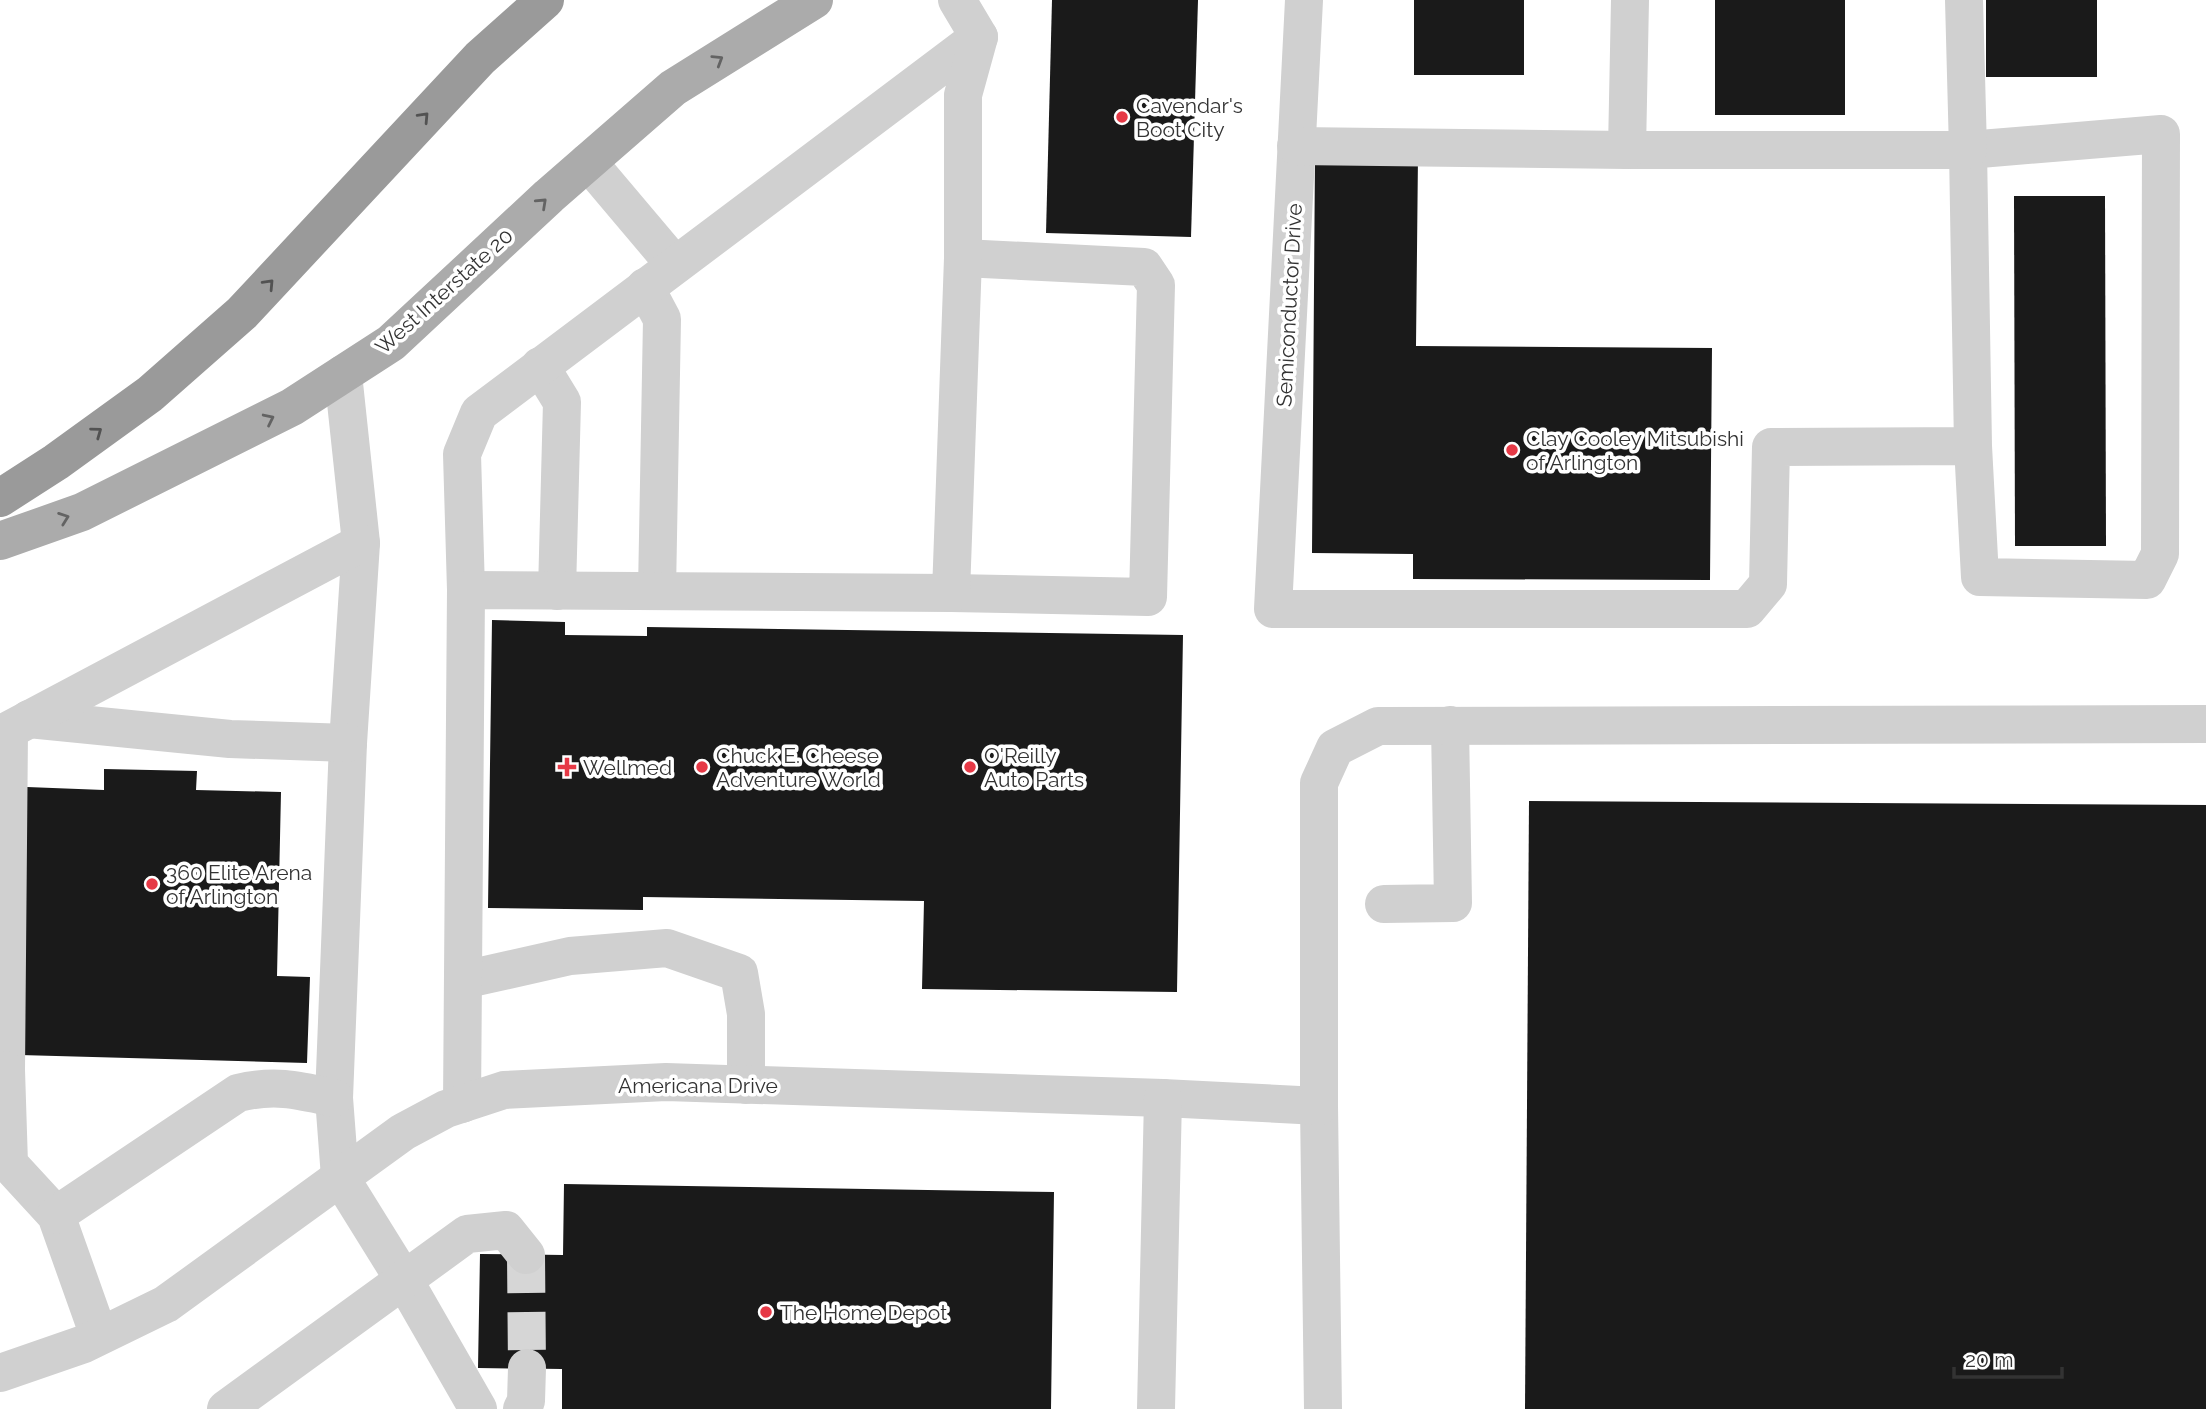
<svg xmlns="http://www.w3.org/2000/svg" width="2206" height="1409" viewBox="0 0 2206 1409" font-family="Raleway,sans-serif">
	<rect width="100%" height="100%" fill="#fff"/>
	<g fill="#1a1a1a">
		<polygon points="1052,0 1198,0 1191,237 1046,233"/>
		<rect x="1414" y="0" width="110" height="75"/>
		<rect x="1715" y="0" width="130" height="115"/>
		<rect x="1986" y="0" width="111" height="77"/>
		<polygon points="1315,154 1418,155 1416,346 1712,348 1710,580 1413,579 1413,554 1312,553"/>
		<polygon points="2014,196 2105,196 2106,546 2015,546"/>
		<polygon points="492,620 565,622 565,635 647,636 647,627 1183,635 1177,992 922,989 924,901 643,897 643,910 488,908"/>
		<polygon points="104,769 197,771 196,790 281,792 277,976 310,977 307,1063 20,1055 27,787 104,790"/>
		<polygon points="1529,801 2206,805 2206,1409 1525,1409"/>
		<polygon points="564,1184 1054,1192 1051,1409 562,1409 562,1369 478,1368 480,1254 563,1255"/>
	</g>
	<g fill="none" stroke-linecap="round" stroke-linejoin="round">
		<polyline stroke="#d6d6d6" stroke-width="38" stroke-dasharray="38 19" stroke-linecap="butt" points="526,1255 527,1368"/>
		<g stroke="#d0d0d0" stroke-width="38">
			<polyline points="1304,0 1273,609 1747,609 1768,584 1771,447 1973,446 1980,577 2147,580 2160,554 2161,134 1968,150 1973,446"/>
			<polyline points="1296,146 1627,150 1968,150 1964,0"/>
			<polyline points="1627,150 1630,0"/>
			<polyline points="588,162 675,265"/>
			<polyline points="645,287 662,319 657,591"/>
			<polyline points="540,366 562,402 557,591"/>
			<polyline points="343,374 361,543 348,743 334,1098 340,1177 404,1280 478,1409"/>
			<polyline points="466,590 462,454 479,413 979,37"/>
			<polyline points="951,593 1148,597 1156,285 1144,267 963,258"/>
			<polyline points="29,719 230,739 348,743"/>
			<polyline points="1384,904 1453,903 1450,725"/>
			<polyline points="463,980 570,956 667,948 739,973 746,1014 746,1085"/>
			<polyline points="0,1070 6,1070 9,730 361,543"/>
			<polyline points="6,1070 9,1164 56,1215 99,1336"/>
			<polyline points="462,1104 466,590 951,593 963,258 963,95 979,37 957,0"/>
			<polyline points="1319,1106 1323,1409"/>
			<path d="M56 1215 238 1093C275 1084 298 1090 334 1098"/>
			<polyline points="0,1373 84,1344 166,1304 403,1132 446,1109 504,1090 666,1082 1163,1098 1319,1106 1319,783 1335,748 1378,726 2206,724"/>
			<polyline points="226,1409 467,1234 506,1230 526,1255"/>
			<polyline points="522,1409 526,1401 527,1368"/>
			<polyline points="1156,1409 1163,1098"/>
		</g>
		<polyline stroke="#ababab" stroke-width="38" points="0,541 82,512 292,407 391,343 549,196 673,88 814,0"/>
		<polyline stroke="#9a9a9a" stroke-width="38" points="0,498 56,462 150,394 242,313 480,58 545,0"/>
	</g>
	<defs><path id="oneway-chevron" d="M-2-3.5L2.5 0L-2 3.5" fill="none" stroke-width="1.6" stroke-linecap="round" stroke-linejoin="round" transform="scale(1.75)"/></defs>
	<g stroke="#636363">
		<use href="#oneway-chevron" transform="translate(718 60) rotate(-32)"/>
		<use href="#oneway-chevron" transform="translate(542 203) rotate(-43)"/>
		<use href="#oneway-chevron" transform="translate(269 419) rotate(-26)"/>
		<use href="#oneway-chevron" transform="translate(64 518) rotate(-20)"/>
	</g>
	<g stroke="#525252">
		<use href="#oneway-chevron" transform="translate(424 117) rotate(-47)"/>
		<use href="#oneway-chevron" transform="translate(269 284) rotate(-47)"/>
		<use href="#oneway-chevron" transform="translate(97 432) rotate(-36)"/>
	</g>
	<g fill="#e63946" stroke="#fff" stroke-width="2.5">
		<circle cx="1122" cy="117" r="7"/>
		<circle cx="1512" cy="450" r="7"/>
		<path d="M563.5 756.5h7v7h7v7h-7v7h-7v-7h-7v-7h7z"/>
		<circle cx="702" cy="767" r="7"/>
		<circle cx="970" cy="767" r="7"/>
		<circle cx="152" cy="884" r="7"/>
		<circle cx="766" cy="1312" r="7"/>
	</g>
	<g text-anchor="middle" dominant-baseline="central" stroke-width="7" stroke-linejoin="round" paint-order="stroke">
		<g font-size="21" fill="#333" stroke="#fff" text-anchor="start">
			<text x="1136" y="105">Cavendar's<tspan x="1136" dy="24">Boot City</tspan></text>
			<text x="1526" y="438">Clay Cooley Mitsubishi<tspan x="1526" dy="24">of Arlington</tspan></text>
			<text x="716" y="755">Chuck E. Cheese<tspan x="716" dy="24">Adventure World</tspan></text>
			<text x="984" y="755">O'Reilly<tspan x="984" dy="24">Auto Parts</tspan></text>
			<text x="583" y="767">Wellmed</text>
			<text x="166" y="872">360 Elite Arena<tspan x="166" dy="24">of Arlington</tspan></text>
			<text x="780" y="1312">The Home Depot</text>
		</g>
		<g font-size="21" fill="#333" stroke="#fff">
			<text transform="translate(444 291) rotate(-42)">West Interstate 20</text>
			<text transform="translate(1289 305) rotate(-87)">Semiconductor Drive</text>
			<text x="698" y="1085">Americana Drive</text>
		</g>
	</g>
	<path d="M1954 1367v10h108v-10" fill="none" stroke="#333333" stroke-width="3.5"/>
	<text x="1965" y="1367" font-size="21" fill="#333333" stroke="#ffffff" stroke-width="5" paint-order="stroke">20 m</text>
</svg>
